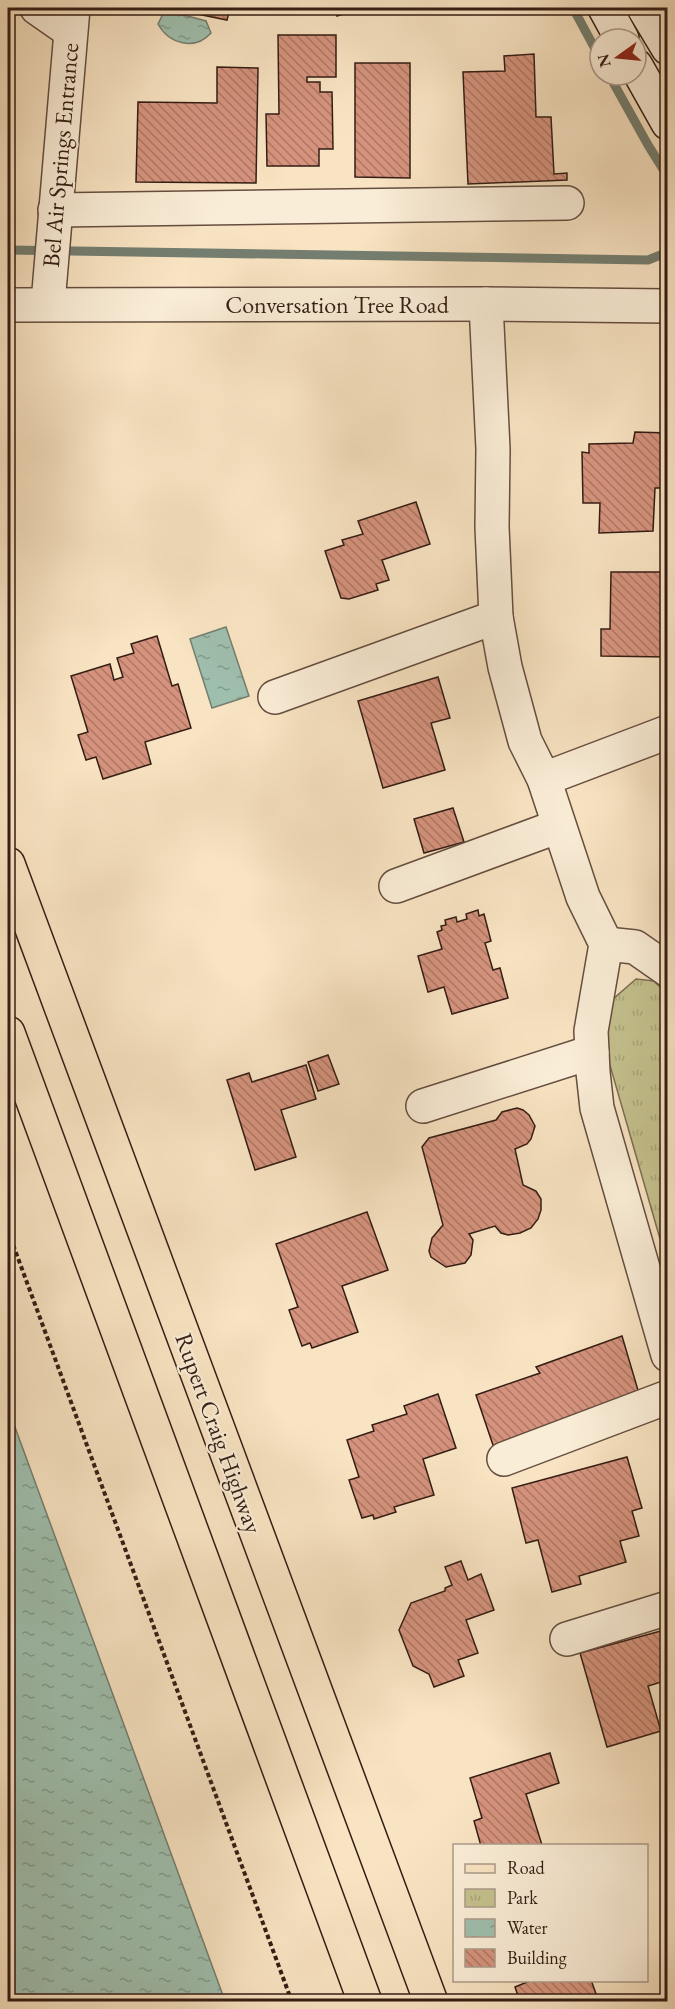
<svg xmlns="http://www.w3.org/2000/svg" width="675" height="2009" viewBox="0 0 675 2009" font-family="'EB Garamond',serif">
	<defs>
		<pattern id="park-tufts" width="24" height="20" patternUnits="userSpaceOnUse" patternTransform="scale(1.5)"><rect width="24" height="20" fill="#c4c18e"/><path d="M3 7l-1-3M5 7V3M7 7l1-3M15 17l-1-3M17 17v-4M19 17l1-3" fill="none" stroke="#a9a57a"/></pattern>
		<pattern id="water-ripples" width="26" height="14" patternUnits="userSpaceOnUse" patternTransform="scale(1.5)"><rect width="26" height="14" fill="#9fbfae"/><path d="M2 4q2-2 4 0t4 0M15 11q2-2 4 0t4 0" fill="none" stroke="#829b8c"/></pattern>
		<pattern id="building-back-hatch" width="6" height="6" patternUnits="userSpaceOnUse" patternTransform="scale(1.5)"><rect width="6" height="6" fill="#d5937d"/><path d="M-1 5l2 2M0 0l6 6M5-1l2 2" fill="none" stroke="#ae7765"/></pattern>
	</defs>
	<rect width="100%" height="100%" fill="#f8e3c2"/>
	<filter id="stains"><feTurbulence type="fractalNoise" baseFrequency=".00333" numOctaves="4"/><feColorMatrix values="0 0 0 0 .2 0 0 0 0 .09 0 0 0 0 .02 0 0 0 .5 -.17"/></filter>
	<radialGradient id="worn" r=".72"><stop offset=".6" stop-color="#630" stop-opacity="0"/><stop offset="1" stop-color="#630" stop-opacity=".3"/></radialGradient>
	<polygon fill="url(#park-tufts)" stroke="#7c6f51" stroke-width="1.5" points="636,979 654,981 667,994 667,1263 605,1048 612,1000"/>
	<g fill="url(#water-ripples)" stroke="#747e70" stroke-width="1.5">
		<path d="M165 10 206 21 211 33C195 51 169 44 158 24Z"/>
		<polygon points="226,627 249,696 212,708 190,639"/>
		<polygon points="8,1408 225,2001 8,2001"/>
	</g>
	<g fill="none" stroke-linecap="round" stroke-linejoin="round">
		<g stroke="#747e70" stroke-width="9">
			<polyline points="573,8 600,58"/>
			<polyline points="609,75 648,145 668,177"/>
			<polyline points="8,250 648,260 668,252"/>
		</g>
	</g>
	<g fill="url(#building-back-hatch)" stroke="#341d14" stroke-width="1.5">
		<polygon points="168,8 230,8 227,20"/>
		<polygon points="334,8 362,8 337,16"/>
		<polygon points="278,35 336,35 336,77 307,77 307,82 320,82 320,92 332,92 333,149 319,149 319,166 267,166 266,114 279,114"/>
		<polygon points="534,54 536,117 551,117 554,174 567,173 567,180 468,184 463,72 505,71 504,56"/>
		<polygon points="355,63 410,63 410,178 355,177"/>
		<polygon points="217,67 258,68 256,183 136,182 138,102 217,103"/>
		<polygon points="635,432 668,433 668,488 655,488 653,531 599,533 600,503 583,503 582,452 589,453 589,444 633,443"/>
		<polygon points="416,502 430,544 382,560 389,580 376,584 378,590 349,599 341,598 325,551 344,545 342,540 363,534 358,521"/>
		<polygon points="611,572 664,572 664,597 668,597 668,657 601,656 601,629 610,629"/>
		<polygon points="157,636 172,686 178,684 191,728 145,742 151,764 103,779 96,757 86,760 78,735 88,732 71,676 110,664 114,680 123,677 117,658 134,653 131,644"/>
		<polygon points="438,677 450,718 431,723 445,770 383,788 358,701"/>
		<polygon points="453,808 464,842 424,853 414,819"/>
		<polygon points="663,827 668,827 668,876 662,876"/>
		<polygon points="478,910 479,916 484,914 491,941 485,943 493,970 500,968 508,998 452,1014 444,987 428,992 418,956 442,949 437,932 442,930 441,926 446,925 445,920 456,917 457,922 467,919 466,914"/>
		<polygon points="328,1055 339,1084 318,1091 308,1062"/>
		<polygon points="306,1065 316,1099 281,1110 296,1157 255,1170 227,1080 249,1073 252,1082"/>
		<polygon points="517,1108 523,1110 529,1115 535,1126 531,1139 527,1144 515,1149 523,1185 536,1191 541,1199 541,1210 538,1219 531,1228 520,1233 508,1235 501,1233 495,1226 469,1234 473,1240 471,1255 465,1263 446,1267 431,1257 429,1251 432,1238 443,1225 422,1147 429,1138 496,1120 502,1112"/>
		<polygon points="367,1212 388,1270 342,1286 358,1332 312,1348 310,1343 302,1346 289,1310 298,1307 276,1244"/>
		<polygon points="622,1336 640,1397 494,1448 476,1395 540,1373 536,1367"/>
		<polygon points="438,1394 456,1448 423,1459 434,1495 394,1507 396,1512 374,1519 373,1515 362,1518 349,1480 359,1477 347,1440 374,1431 372,1425 407,1414 404,1406"/>
		<polygon points="627,1457 642,1508 632,1511 639,1536 620,1541 626,1562 579,1576 581,1584 552,1592 538,1540 526,1543 512,1488"/>
		<polygon points="461,1561 468,1580 481,1574 494,1610 466,1620 478,1653 458,1660 464,1676 434,1687 429,1674 413,1666 399,1630 411,1603 445,1591 445,1588 452,1585 445,1567"/>
		<polygon points="668,1629 668,1680 648,1686 661,1731 607,1747 580,1653"/>
		<polygon points="550,1753 559,1783 526,1794 542,1845 481,1846 474,1821 482,1818 470,1778"/>
		<polygon points="591,1980 599,2002 520,2002 515,1987 532,1980"/>
	</g>
	<g fill="none" stroke-linecap="round" stroke-linejoin="round">
		<g stroke="#654e40" stroke-width="36">
			<g id="minor">
				<polyline points="37,8 70,31"/>
				<polyline points="55,210 567,203"/>
				<polyline points="48,303 73,8"/>
				<polyline points="486,304 493,449 492,527 496,617 505,667 525,741 544,779 583,897 606,944 591,1031 593,1072 597,1108 668,1355"/>
				<polyline points="275,697 496,617"/>
				<polyline points="544,779 668,732"/>
				<polyline points="396,886 559,826"/>
				<polyline points="606,944 635,947 668,970"/>
				<polyline points="423,1106 592,1052"/>
				<polyline points="504,1459 668,1397"/>
				<polyline points="567,1639 668,1608"/>
			</g>
		</g>
		<g stroke="#654e40" stroke-width="36">
			<polyline id="tertiary" points="8,305 486,304 668,306"/>
		</g>
		<g stroke="#341d14" stroke-width="36">
			<g id="secondary">
				<polyline points="605,8 622,39"/>
				<polyline points="644,8 668,48"/>
				<polyline points="636,66 668,123"/>
			</g>
		</g>
		<g stroke="#341d14" stroke-width="36">
			<g id="primary">
				<polyline points="8,864 431,2002"/>
				<polyline points="8,1033 365,2002"/>
			</g>
		</g>
		<polyline stroke="#341d14" stroke-width="4" stroke-dasharray="4.5 3" stroke-linecap="butt" points="8,1231 292,2002"/>
		<use href="#minor" stroke="#faedd7" stroke-width="33"/>
		<use href="#tertiary" stroke="#faedd7" stroke-width="33"/>
		<use href="#secondary" stroke="#faedd7" stroke-width="33"/>
		<use href="#primary" stroke="#f8e3c2" stroke-width="33"/>
	</g>
	<g text-anchor="middle" dominant-baseline="central" stroke-width="4.5" stroke-linejoin="round" paint-order="stroke">
		<g font-size="24" fill="#341d14" stroke="#faedd7">
			<text transform="translate(60 155) rotate(-85)">Bel Air Springs Entrance</text>
			<text x="337" y="304">Conversation Tree Road</text>
			<text transform="translate(219 1433) rotate(70)">Rupert Craig Highway</text>
		</g>
	</g>
	<rect width="675" height="2009" fill="none" stroke="#f8e3c2" stroke-width="30"/>
	<rect x="9" y="9" width="657" height="1991" fill="none" stroke="#341d14" stroke-width="3"/>
	<rect x="15" y="15" width="645" height="1979" fill="none" stroke="#341d14" stroke-width="1.5"/>
	<rect x="453" y="1844" width="195" height="138" fill="#faedd7" stroke="#ab9a89" stroke-width="1.5"/>
	<rect x="465" y="1864" width="30" height="9" fill="#f8e3c2" stroke="#ab9a89" stroke-width="1.5"/>
	<text x="507" y="1874" font-size="18" fill="#341d14">Road</text>
	<rect x="465" y="1889" width="30" height="18" fill="url(#park-tufts)" stroke="#ab9a89" stroke-width="1.5"/>
	<text x="507" y="1904" font-size="18" fill="#341d14">Park</text>
	<rect x="465" y="1919" width="30" height="18" fill="url(#water-ripples)" stroke="#ab9a89" stroke-width="1.5"/>
	<text x="507" y="1934" font-size="18" fill="#341d14">Water</text>
	<rect x="465" y="1949" width="30" height="18" fill="url(#building-back-hatch)" stroke="#ab9a89" stroke-width="1.5"/>
	<text x="507" y="1964" font-size="18" fill="#341d14">Building</text>
	<g transform="translate(618 57) rotate(255)"><circle r="28" fill="#faedd7" stroke="#ab9a89" stroke-width="1.5"/>
	<path d="M0-4.5L10 22L0 15L-10 22Z" fill="#8f2418"/>
	<text y="-9" font-size="16" font-weight="bold" text-anchor="middle" fill="#341d14">N</text>
	</g>
	<rect width="100%" height="100%" filter="url(#stains)"/>
	<rect width="100%" height="100%" fill="url(#worn)"/>
</svg>
